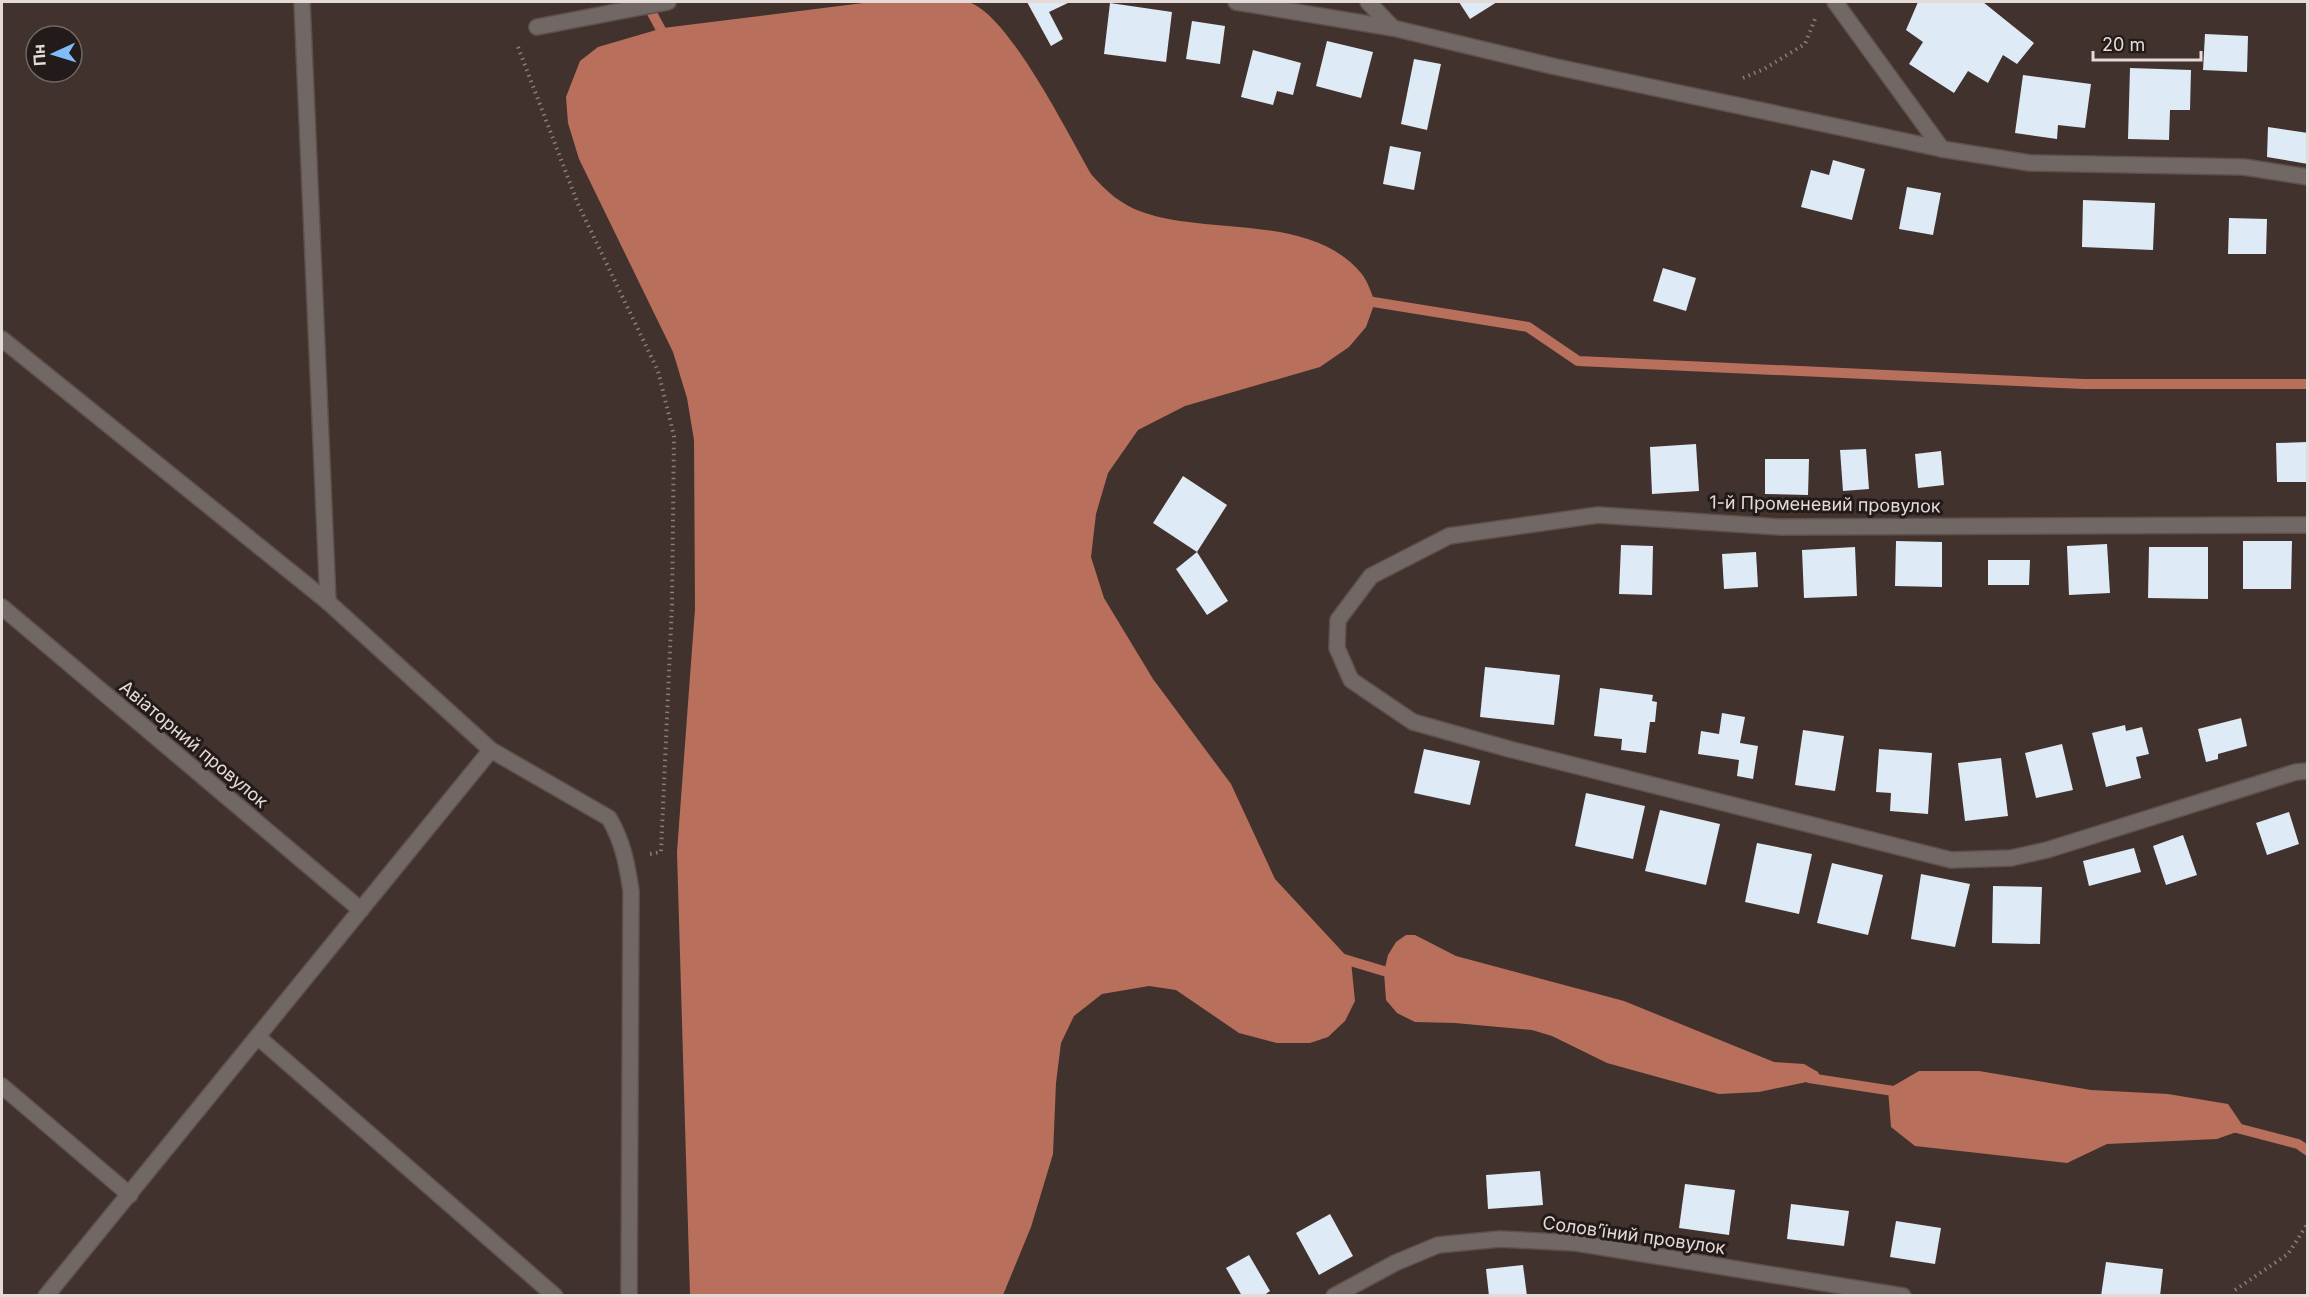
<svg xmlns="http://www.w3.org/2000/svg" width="2309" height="1297" viewBox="0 0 2309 1297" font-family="Inter,sans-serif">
	<rect width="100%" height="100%" fill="#42322d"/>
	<g fill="#b86f5b">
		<path d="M871 2C889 2 958 0 971 3 1011 19 1068 134 1091 174 1105 190 1121 205 1142 212 1211 236 1310 213 1361 273 1368 281 1371 293 1375 302L1366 327 1349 347 1320 367 1185 406 1138 430 1108 473 1096 514 1091 557 1104 598 1153 679 1231 784 1275 879 1351 961 1355 1001 1345 1021 1328 1037 1310 1043H1277L1239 1033 1176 990 1149 986 1102 994 1074 1016 1061 1043 1056 1083 1053 1154 1031 1227 1003 1295H690L677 852 695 609 694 440 687 398 673 352 579 159 568 123 566 97 580 61 598 47 663 28Z"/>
		<polygon points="1406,935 1415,935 1456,956 1624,1001 1774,1062 1804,1064 1818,1072 1821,1079 1759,1092 1719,1094 1607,1063 1552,1036 1532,1030 1455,1023 1415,1022 1397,1013 1386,1000 1384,972 1388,955 1396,942"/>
		<polygon points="1919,1071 1979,1071 2091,1090 2168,1094 2228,1104 2245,1129 2217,1139 2107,1144 2067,1163 1915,1146 1891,1127 1888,1089"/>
	</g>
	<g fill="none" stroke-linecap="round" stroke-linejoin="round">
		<g stroke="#b86f5b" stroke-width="10">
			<polyline points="646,2 667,41"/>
			<polyline points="1361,300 1528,327 1578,361 2084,384 2308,384"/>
			<polyline points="1337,957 1397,975"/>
			<polyline points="1809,1078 1900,1092"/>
			<polyline points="2233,1127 2298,1144 2308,1151"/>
		</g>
	</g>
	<g fill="#deeaf5">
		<polygon points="1027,2 1070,2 1049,12 1063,39 1051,46"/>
		<polygon points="1459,2 1497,2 1470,19"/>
		<polygon points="1918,2 1983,2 2034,43 2017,64 2003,55 1988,83 1968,71 1954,93 1909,64 1923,42 1906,30"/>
		<polygon points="1110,3 1172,12 1166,62 1104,54"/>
		<polygon points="1192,21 1225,26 1220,64 1186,59"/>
		<polygon points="2205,34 2248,36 2247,72 2203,70"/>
		<polygon points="1327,41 1373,52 1361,98 1316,86"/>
		<polygon points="1253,50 1301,63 1293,95 1277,91 1273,105 1241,97"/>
		<polygon points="1414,59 1441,64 1427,130 1401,124"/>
		<polygon points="2130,68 2191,70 2190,110 2170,110 2169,140 2128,139"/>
		<polygon points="2023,75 2091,84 2085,128 2058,125 2057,139 2015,133"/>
		<polygon points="2268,127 2308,133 2308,164 2267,157"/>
		<polygon points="1390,146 1421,152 1414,190 1383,184"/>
		<polygon points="1833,160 1865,169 1852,220 1801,207 1811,170 1829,175"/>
		<polygon points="1907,187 1941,193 1933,235 1899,229"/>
		<polygon points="2083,200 2155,203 2153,250 2082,247"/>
		<polygon points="2229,218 2267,219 2266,254 2228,254"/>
		<polygon points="1663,268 1696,278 1686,311 1653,301"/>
		<polygon points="2308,442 2308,482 2277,482 2276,443"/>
		<polygon points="1696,444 1699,491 1652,494 1650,447"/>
		<polygon points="1866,449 1869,489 1843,491 1840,450"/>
		<polygon points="1941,451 1944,485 1918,488 1915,454"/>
		<polygon points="1765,459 1809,459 1808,495 1765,494"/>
		<polygon points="1183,476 1227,505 1197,552 1153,523"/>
		<polygon points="1896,541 1942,542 1942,587 1895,586"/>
		<polygon points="2243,541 2292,541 2291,589 2243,589"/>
		<polygon points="2107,544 2110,593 2069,595 2067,546"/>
		<polygon points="1621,545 1653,546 1652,595 1619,594"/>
		<polygon points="1855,547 1857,596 1804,598 1802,550"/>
		<polygon points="2149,547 2208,547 2208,599 2148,598"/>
		<polygon points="1197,552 1228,601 1207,615 1176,569"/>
		<polygon points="1756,552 1758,587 1724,589 1722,554"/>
		<polygon points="1988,560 2030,560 2029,585 1988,585"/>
		<polygon points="1485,667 1560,675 1554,725 1480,717"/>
		<polygon points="1600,688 1653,695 1652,701 1657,702 1655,722 1650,722 1646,753 1621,750 1622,739 1594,736"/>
		<polygon points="1722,713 1745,717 1740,743 1758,746 1753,779 1737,776 1739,760 1698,754 1701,731 1719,734"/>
		<polygon points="2241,718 2247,746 2218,754 2218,759 2206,762 2198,729"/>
		<polygon points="2125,725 2126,731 2142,727 2149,754 2136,757 2141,778 2106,787 2092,733"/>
		<polygon points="1803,730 1844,736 1835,791 1795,785"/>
		<polygon points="2062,744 2073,790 2036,798 2025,753"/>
		<polygon points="1424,749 1480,761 1470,805 1414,793"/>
		<polygon points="1879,749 1932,753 1928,814 1890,811 1891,793 1876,792"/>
		<polygon points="2001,758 2008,816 1965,821 1958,763"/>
		<polygon points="1586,793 1645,806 1633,859 1575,846"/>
		<polygon points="1660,810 1720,824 1706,885 1645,871"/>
		<polygon points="2289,812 2299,844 2267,855 2256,823"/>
		<polygon points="2183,835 2197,875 2166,885 2153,846"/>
		<polygon points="1757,843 1812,854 1799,914 1745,902"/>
		<polygon points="2134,848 2141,872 2089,886 2083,861"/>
		<polygon points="1832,863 1883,875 1868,935 1817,923"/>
		<polygon points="1921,874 1970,884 1955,947 1911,939"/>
		<polygon points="1993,886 2042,887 2040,944 1992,943"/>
		<polygon points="1540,1171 1543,1205 1488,1209 1486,1175"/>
		<polygon points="1685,1184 1735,1190 1729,1235 1679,1228"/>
		<polygon points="1791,1204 1849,1211 1844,1246 1787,1239"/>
		<polygon points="1330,1214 1353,1256 1319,1275 1296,1233"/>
		<polygon points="1896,1221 1941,1228 1935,1264 1890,1257"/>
		<polygon points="1249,1255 1270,1291 1263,1296 1242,1296 1226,1268"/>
		<polygon points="2106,1262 2163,1269 2160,1296 2101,1296"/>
		<polygon points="1523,1265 1527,1296 1489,1296 1486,1269"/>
	</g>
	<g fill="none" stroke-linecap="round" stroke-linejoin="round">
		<g stroke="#5f504c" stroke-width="18">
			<g id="minor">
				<polyline points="302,2 328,602"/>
				<polyline points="1236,2 1393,28 1552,66 1942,149 2030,163 2244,167 2308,177"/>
				<polyline points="1368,2 1393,28"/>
				<polyline points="1835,2 1942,149"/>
				<polyline points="537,27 668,2"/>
				<path d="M2 339 328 602 491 750 609 818C623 842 627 864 631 891L629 1296"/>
				<polyline points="2308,525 1781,527 1598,515 1449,536 1371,576 1338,620 1337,648 1351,680 1413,722 1509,749 1951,860 2011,858 2047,850 2296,772 2308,771"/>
				<polyline points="2,607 361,910"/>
				<polyline points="258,1037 555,1296"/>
				<polyline points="2,1086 130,1195"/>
				<polyline points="46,1296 491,750"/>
				<polyline points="1334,1296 1395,1263 1438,1245 1500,1239 1576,1243 1903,1296"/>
			</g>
		</g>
		<g stroke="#8a7d79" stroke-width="4" stroke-dasharray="1.5 4.5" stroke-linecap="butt">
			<polyline points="518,47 578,204 658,371 674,436 672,605 661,852 650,854"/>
			<polyline points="1743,78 1764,69 1805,44 1815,19"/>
			<polyline points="2235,1296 2235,1290 2288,1254 2308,1223"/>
		</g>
		<use href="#minor" stroke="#716866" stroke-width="15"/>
	</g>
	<g text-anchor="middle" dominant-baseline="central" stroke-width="6" stroke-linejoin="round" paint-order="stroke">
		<g font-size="18" fill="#e4dad7" stroke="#231b19">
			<text transform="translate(1825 504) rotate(1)">1-й Променевий провулок</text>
			<text transform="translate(194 744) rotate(40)">Авіаторний провулок</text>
			<text transform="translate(1634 1235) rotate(8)">Соловʼїний провулок</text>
		</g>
	</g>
	<rect width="2309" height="1297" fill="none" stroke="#e4dad7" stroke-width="6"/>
	<g transform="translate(54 54) rotate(266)"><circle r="28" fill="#231b19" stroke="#706765" stroke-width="1.5"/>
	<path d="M0-4.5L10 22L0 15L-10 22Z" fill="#7fbdfa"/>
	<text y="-9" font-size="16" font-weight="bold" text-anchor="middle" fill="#e4dad7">Пн</text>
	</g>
	<path d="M2093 51v9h108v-9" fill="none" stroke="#e4dad7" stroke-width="3"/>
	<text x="2102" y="51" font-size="18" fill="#e4dad7" stroke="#231b19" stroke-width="4.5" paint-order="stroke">20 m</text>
</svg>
